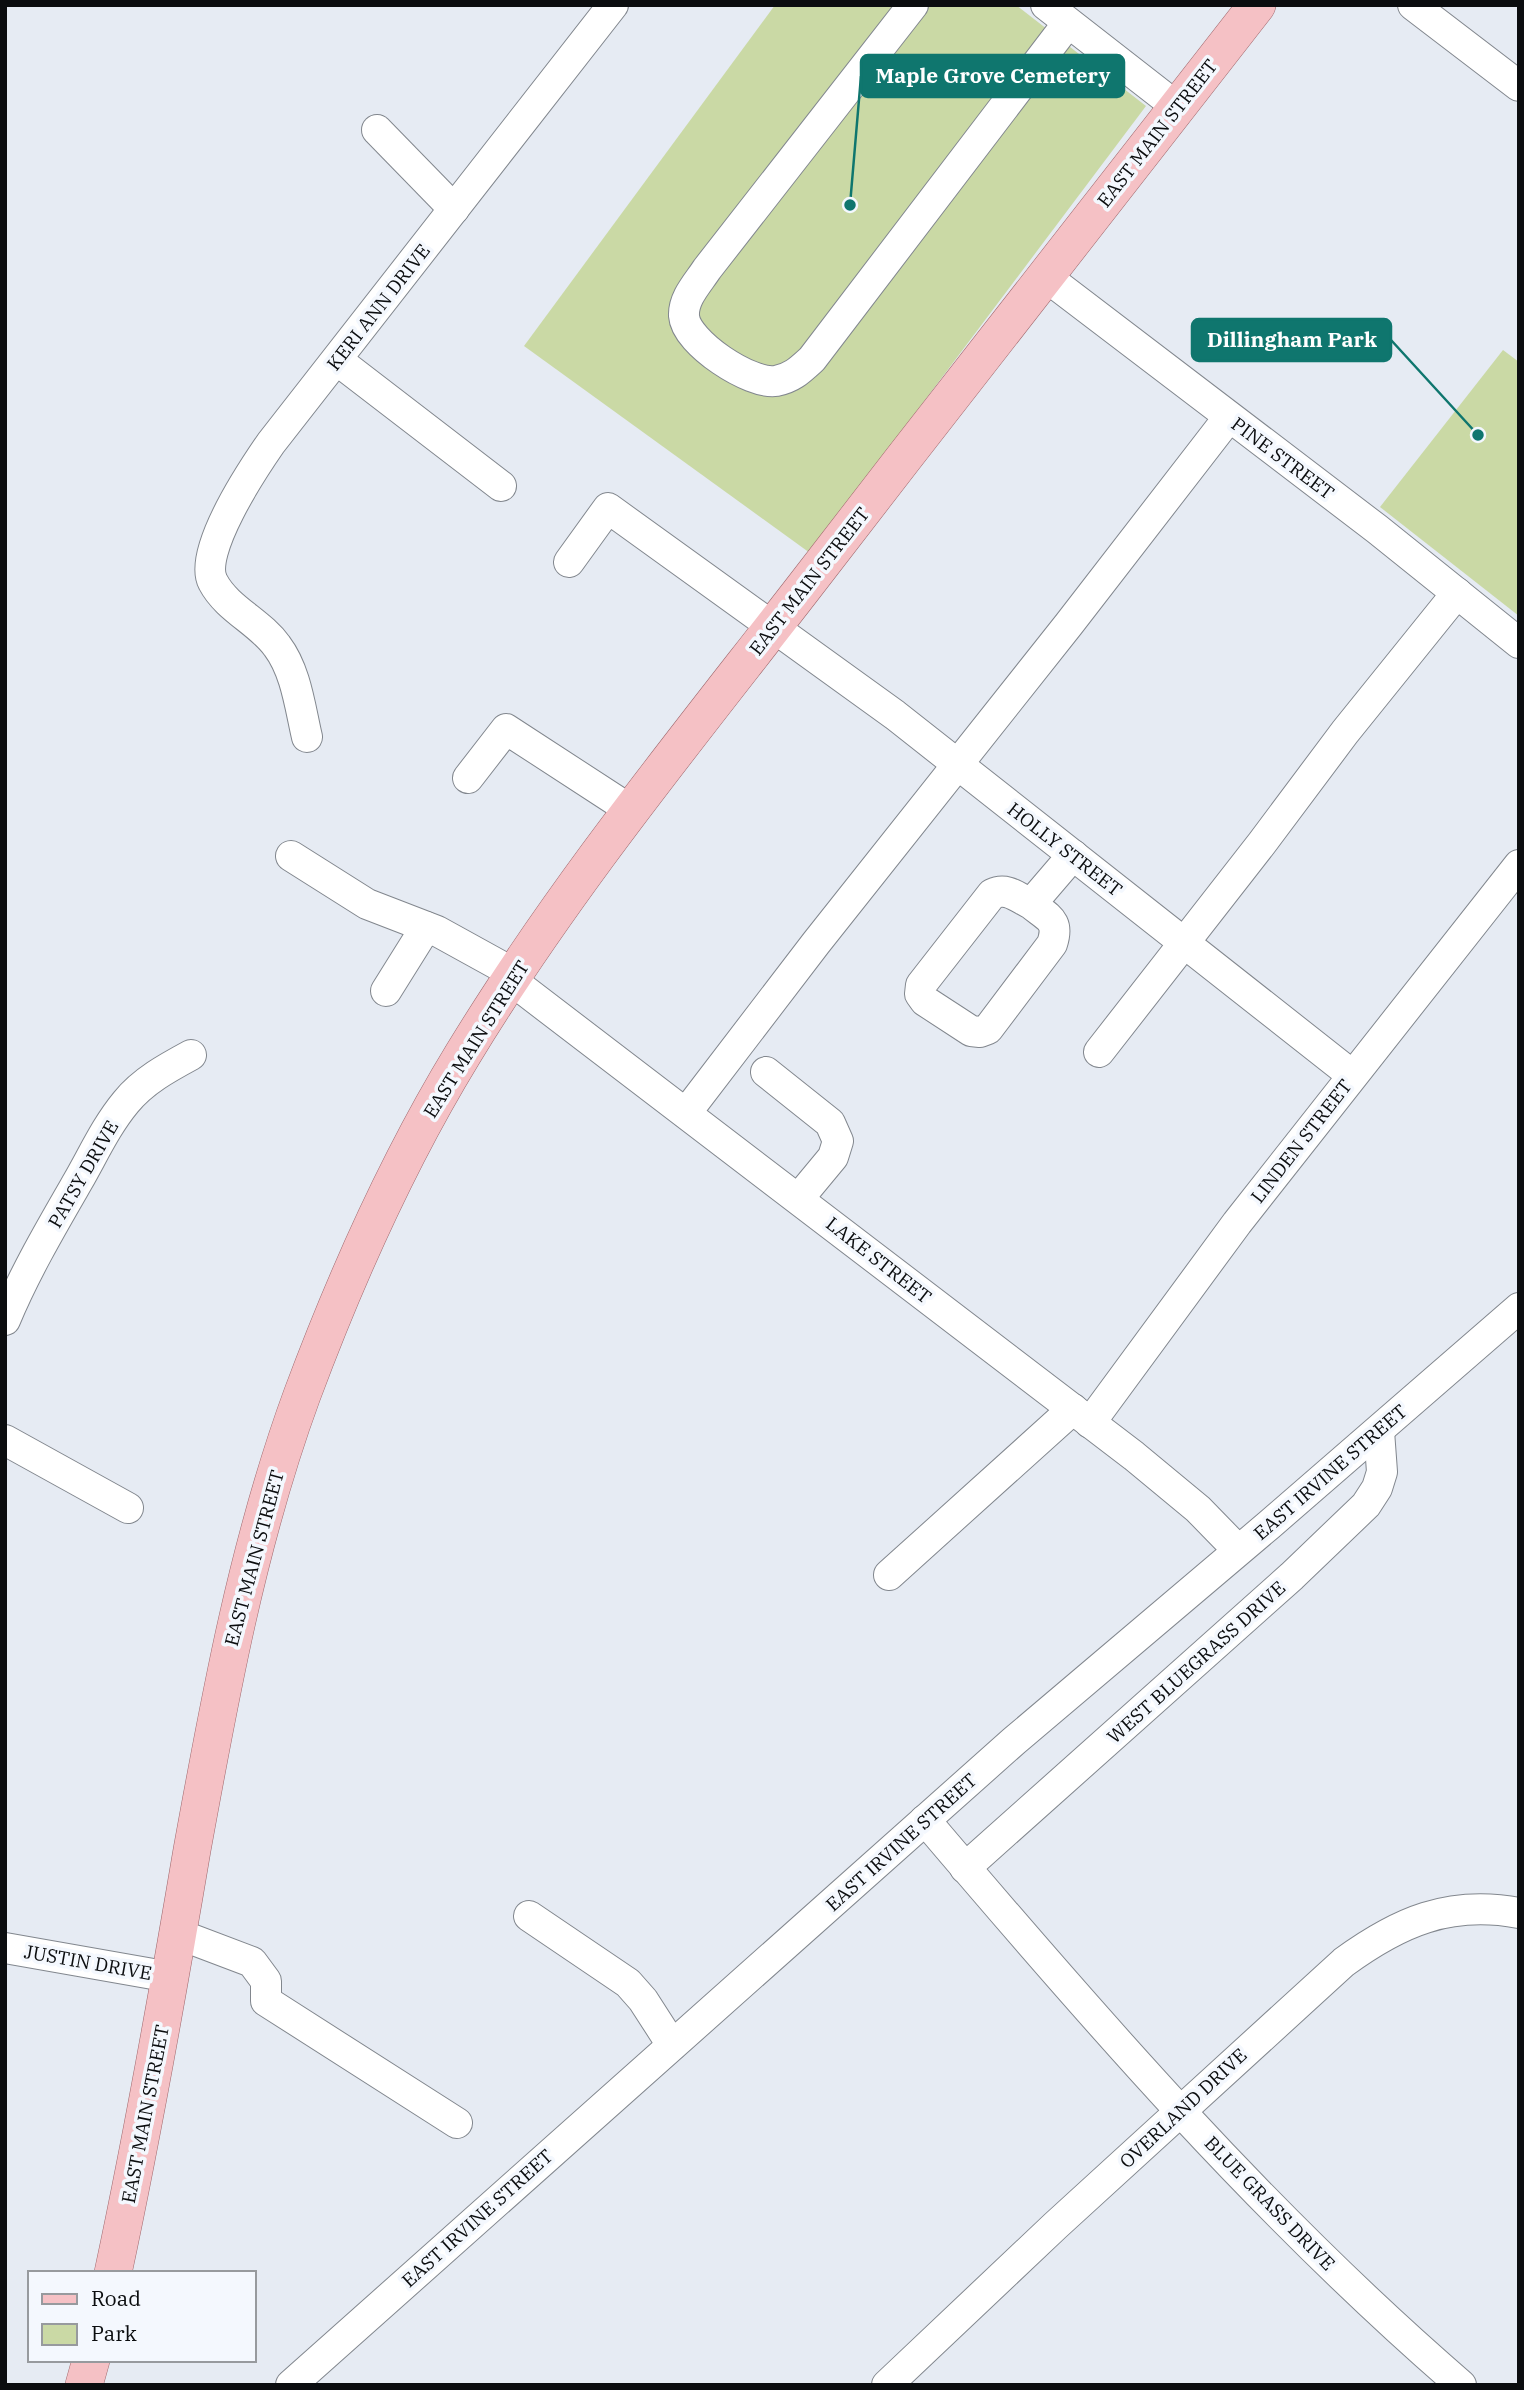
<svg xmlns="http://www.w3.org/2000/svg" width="1524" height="2390" viewBox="0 0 1524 2390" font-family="'IBM Plex Serif',serif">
	<rect width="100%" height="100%" fill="#e6ebf3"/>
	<g fill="#cad9a5">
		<polygon points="775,5 1016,5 1146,106 810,553 524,346"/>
		<polygon points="1503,350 1519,362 1519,616 1380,507"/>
	</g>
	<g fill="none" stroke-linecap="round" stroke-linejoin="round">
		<g stroke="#82878e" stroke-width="32">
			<g id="minor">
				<path d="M913 5 707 269C698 283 683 298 684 316 686 343 751 385 776 381 792 378 800 370 812 359L1068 23"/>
				<polyline points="1046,5 1177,107"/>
				<polyline points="1413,5 1519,86"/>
				<polyline points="377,130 454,209"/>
				<polyline points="1045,276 1377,529 1519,643"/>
				<polyline points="337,360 501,486"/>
				<polyline points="569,562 608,508 895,715 1352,1075"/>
				<path d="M307 737C300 707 296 671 277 646 260 622 227 609 213 582 197 553 253 469 271 443L613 5"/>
				<polyline points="468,778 506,729 632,811"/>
				<polyline points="291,856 367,904 437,931 515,974"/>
				<path d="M1031 904C1017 897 1007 887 992 894L921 985 920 994 925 1001 971 1031 980 1032 988 1029 1052 944C1060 920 1048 918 1031 904L1073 855"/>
				<polyline points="511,980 1134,1456 1198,1509 1238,1550"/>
				<polyline points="386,991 426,927"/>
				<polyline points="1099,1052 1262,843 1345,732 1457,593"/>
				<polyline points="766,1072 830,1123 838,1141 833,1157 799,1198"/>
				<polyline points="686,1113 816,943 1069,624 1229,417"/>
				<path d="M5 1320C25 1272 52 1226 78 1181 93 1155 106 1126 126 1102 143 1081 167 1068 191 1055"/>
				<polyline points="1090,1423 1237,1223 1519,865"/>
				<polyline points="5,1440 128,1508"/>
				<polyline points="889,1575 1073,1409"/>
				<path d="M925 1820C1093 2018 1264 2215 1461 2385"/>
				<polyline points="965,1868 1292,1576 1366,1505 1377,1488 1382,1472 1379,1431"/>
				<polyline points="529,1916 628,1983 643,2000 672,2045"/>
				<polyline points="178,1934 252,1962 266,1981 266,2001 457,2123"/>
				<polyline points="5,1948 170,1977"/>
				<polyline points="291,2385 1014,1741 1269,1525 1519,1308"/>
				<path d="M887 2385 1055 2226 1344 1962C1399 1922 1449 1900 1519 1913"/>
			</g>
		</g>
		<g stroke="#9f676c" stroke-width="38">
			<g id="major">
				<path d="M113 2273C143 2133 168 1992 192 1850 220 1696 248 1542 302 1395 346 1277 397 1162 463 1054 562 891 684 742 801 591 952 395 1104 200 1257 5"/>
				<polyline points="84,2385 91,2360"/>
			</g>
		</g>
		<use href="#minor" stroke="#fff" stroke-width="30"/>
		<use href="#major" stroke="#f5c1c5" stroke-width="37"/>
	</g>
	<g text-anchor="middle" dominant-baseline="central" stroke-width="7" stroke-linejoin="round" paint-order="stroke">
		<g font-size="19" fill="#0b0d0f" stroke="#f4f8fe">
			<text transform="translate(1157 133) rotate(-52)">EAST MAIN STREET</text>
			<text transform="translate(378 307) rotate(-52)">KERI ANN DRIVE</text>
			<text transform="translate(1283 458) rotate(37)">PINE STREET</text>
			<text transform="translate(809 581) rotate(-52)">EAST MAIN STREET</text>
			<text transform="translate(1065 849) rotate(38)">HOLLY STREET</text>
			<text transform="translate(476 1039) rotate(-58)">EAST MAIN STREET</text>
			<text transform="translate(1301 1141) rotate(-52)">LINDEN STREET</text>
			<text transform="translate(83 1174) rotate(-60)">PATSY DRIVE</text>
			<text transform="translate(879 1260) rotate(38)">LAKE STREET</text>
			<text transform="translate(1330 1472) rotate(-41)">EAST IRVINE STREET</text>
			<text transform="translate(254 1558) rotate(-75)">EAST MAIN STREET</text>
			<text transform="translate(1196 1662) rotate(-42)">WEST BLUEGRASS DRIVE</text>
			<text transform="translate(901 1842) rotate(-42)">EAST IRVINE STREET</text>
			<text transform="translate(88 1962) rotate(10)">JUSTIN DRIVE</text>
			<text transform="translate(1183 2108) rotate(-43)">OVERLAND DRIVE</text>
			<text transform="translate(145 2114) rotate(-79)">EAST MAIN STREET</text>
			<text transform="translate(1270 2203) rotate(46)">BLUE GRASS DRIVE</text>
			<text transform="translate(477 2218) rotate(-42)">EAST IRVINE STREET</text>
		</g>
	</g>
	<path fill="none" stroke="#0f766e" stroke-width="2.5" d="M850 205L861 76M1478 435L1391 340"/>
	<g fill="#0f766e" stroke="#f4f8fe" stroke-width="2.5">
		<circle cx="850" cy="205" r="7"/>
		<circle cx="1478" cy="435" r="7"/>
	</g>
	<g fill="#0f766e" stroke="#0f766e" stroke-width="2.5">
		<rect x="861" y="55" width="263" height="42" rx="7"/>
		<rect x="1192" y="319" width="199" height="42" rx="7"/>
	</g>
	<g font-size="21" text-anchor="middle" font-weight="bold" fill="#fff">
		<text x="993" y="83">Maple Grove Cemetery</text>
		<text x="1292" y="347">Dillingham Park</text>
	</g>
	<rect width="1524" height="2390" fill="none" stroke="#0b0d0f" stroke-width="14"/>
	<rect x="28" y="2271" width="228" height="91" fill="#f4f8fe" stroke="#979a9e" stroke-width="2"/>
	<rect x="42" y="2294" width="35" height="10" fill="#f5c1c5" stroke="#979a9e" stroke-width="2"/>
	<text x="91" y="2306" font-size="21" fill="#0b0d0f">Road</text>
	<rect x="42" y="2324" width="35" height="21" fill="#cad9a5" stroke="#979a9e" stroke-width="2"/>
	<text x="91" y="2341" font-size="21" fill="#0b0d0f">Park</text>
</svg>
